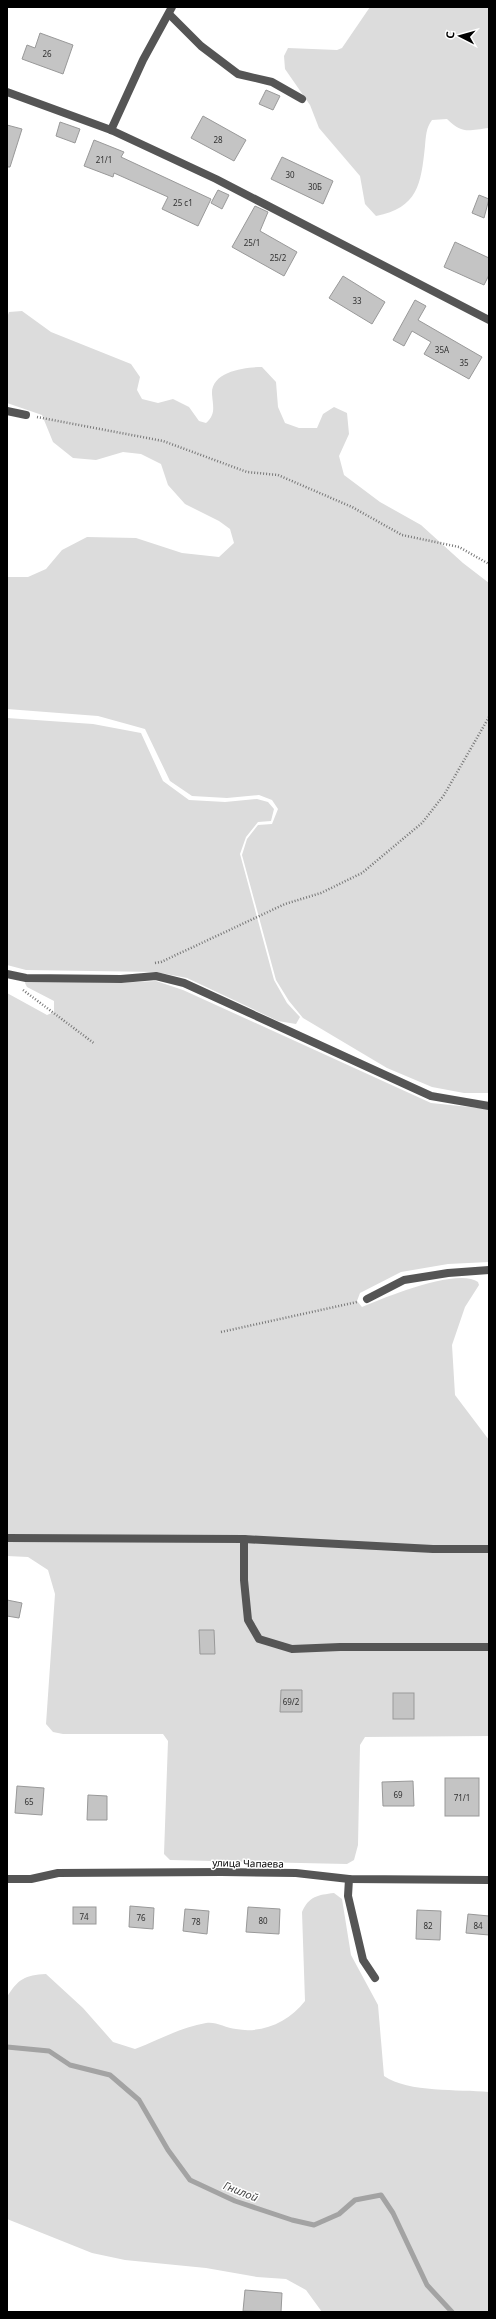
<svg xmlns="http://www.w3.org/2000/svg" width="496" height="2319" viewBox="0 0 496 2319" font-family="'Noto Sans',sans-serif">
	<rect width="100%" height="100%" fill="#fff"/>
	<g fill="#dcdcdc">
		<path d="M370 7H489V128C469 130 463 135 447 119L432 120C426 128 426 136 425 146 421 184 418 208 376 216L365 204 360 176 319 128 310 105 285 69 284 56 288 48 337 50 342 48Z"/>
		<path d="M22 311 51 332 131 364 140 377 137 390 142 399 158 403 173 399 189 407 199 421 206 423C216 414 213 407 212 394 211 371 246 367 262 367L276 382 278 407 285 423 299 428H317L323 414 334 407 347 413 349 434 339 456 344 475 380 502 421 525 463 563 489 583V1093H464L432 1087 387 1068 303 1018 289 1001 276 980 242 855 247 839 258 825 272 824 278 809 272 800 259 795 227 798 192 796 170 781 145 729 98 716 7 709V577H28L46 569 62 550 87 537 136 538 182 553 219 557 234 543 230 529 219 521 185 504 168 485 161 464 141 454 123 452 96 460 73 458 53 442 42 415 7 403V318L9 312Z"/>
		<polygon points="7,718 93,724 141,733 163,781 189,800 225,802 257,799 268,802 274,809 271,821 258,822 246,837 240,854 274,980 287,1003 300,1017 296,1024 278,1021 187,978 156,972 26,970 7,965"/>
		<path d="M26 980 116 983 156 981 183 990 431 1103 489 1109V1262L448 1264 401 1272 360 1293 357 1301 362 1307C383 1298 458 1267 478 1282L479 1285 465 1307 452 1345 455 1395 489 1440V1736L365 1737 360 1745 358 1845 354 1860 347 1864 170 1860 164 1854 168 1741 163 1734H63L53 1732 46 1724 55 1594 48 1570 28 1557 7 1556V993L47 1015 54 1012V1001L27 987 25 983Z"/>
		<path d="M334 1893 342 1899 351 1955 378 2005 384 2076C409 2093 458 2089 489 2092V2312H322L306 2290 286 2279 257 2277 206 2268 125 2260 92 2253 7 2219V1997C18 1979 25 1975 46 1974L83 2008 113 2042 135 2049C159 2040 181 2027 206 2023 215 2021 226 2028 236 2029 262 2034 289 2022 305 2001L302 1912C309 1896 318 1895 334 1893Z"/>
	</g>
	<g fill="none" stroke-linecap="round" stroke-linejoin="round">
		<polyline stroke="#a3a3a3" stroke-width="5" points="7,2047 49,2051 70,2065 110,2075 139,2100 168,2150 190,2180 235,2201 292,2220 314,2225 339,2214 355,2200 381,2195 393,2213 427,2285 452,2312"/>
	</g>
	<g fill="#c4c4c4" stroke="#999">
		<polygon points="40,33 73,45 63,74 22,59 27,45 35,48"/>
		<polygon points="266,90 280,96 273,110 259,104"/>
		<polygon points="203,116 246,140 234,161 191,138"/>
		<polygon points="60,122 80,129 75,143 56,136"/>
		<polygon points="7,125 22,129 10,167 7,167"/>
		<polygon points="94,140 124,152 121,157 211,199 198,226 162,209 168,197 114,173 113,177 84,166"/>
		<polygon points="282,157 333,181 323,204 271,179"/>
		<polygon points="218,190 229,195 222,209 211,203"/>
		<polygon points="479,195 489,199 484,218 472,213"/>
		<polygon points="255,206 268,212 260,231 297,252 284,276 232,247"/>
		<polygon points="455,242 489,258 489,275 484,285 444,267"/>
		<polygon points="343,276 385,302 372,324 329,298"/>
		<polygon points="415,300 426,306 418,320 482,357 469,379 424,354 431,342 412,331 404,346 393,340"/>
		<polygon points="7,1600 22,1603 19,1618 7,1616"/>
		<polygon points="199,1630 214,1630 215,1654 200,1654"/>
		<polygon points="281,1690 302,1690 302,1712 280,1712"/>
		<rect x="393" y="1693" width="21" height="26"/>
		<rect x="445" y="1778" width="34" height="38"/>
		<polygon points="413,1781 414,1806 383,1806 382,1782"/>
		<polygon points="17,1786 44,1788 42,1815 15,1813"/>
		<polygon points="88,1795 107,1796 107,1820 87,1820"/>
		<polygon points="130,1906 154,1908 153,1929 129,1927"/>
		<rect x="73" y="1907" width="23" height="17"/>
		<polygon points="248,1907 280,1909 279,1934 246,1932"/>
		<polygon points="185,1909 209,1911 207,1934 183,1931"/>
		<polygon points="417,1910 441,1911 440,1940 416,1939"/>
		<polygon points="468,1914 489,1916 489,1935 466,1933"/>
		<polygon points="245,2290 282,2293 281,2312 243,2311"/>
	</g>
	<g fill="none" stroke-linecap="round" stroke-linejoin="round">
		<g stroke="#777" stroke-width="2.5" stroke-dasharray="1 2" stroke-linecap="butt">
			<polyline points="37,417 163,441 247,472 278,475 352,507 402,535 459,547 489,564"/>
			<polyline points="155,963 161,962 285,904 321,893 362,873 422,823 444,795 489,717"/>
			<polyline points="23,990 95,1044"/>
			<polyline points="221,1332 357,1302"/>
		</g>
		<g stroke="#555" stroke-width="8">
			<polyline points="169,14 201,46 238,74 272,82 302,99"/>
			<polyline points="111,130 143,60 172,7"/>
			<polyline points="7,411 26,415"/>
			<polyline points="7,974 26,978 121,979 156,976 184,983 431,1096 489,1106"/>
			<polyline points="367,1299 404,1280 448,1273 489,1270"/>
			<polyline points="7,1538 244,1539 433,1549 489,1549"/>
			<polyline points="244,1539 244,1580 248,1620 259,1639 292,1649 340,1647 489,1647"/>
			<polyline points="349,1879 348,1896 363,1960 375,1978"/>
		</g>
		<g stroke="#555" stroke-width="8">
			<polyline points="7,92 111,130 216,179 489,320"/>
			<polyline points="7,1879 31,1879 58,1873 221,1872 296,1873 349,1879 489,1880"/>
		</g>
	</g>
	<g text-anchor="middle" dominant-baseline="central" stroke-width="3" stroke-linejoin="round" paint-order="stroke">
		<g font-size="8" fill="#313131">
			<text x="47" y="53">26</text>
			<text x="218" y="139">28</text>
			<text x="104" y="159">21/1</text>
			<text x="290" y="174">30</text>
			<text x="315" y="186">30Б</text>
			<text x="183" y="202">25 с1</text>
			<text x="252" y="242">25/1</text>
			<text x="278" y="257">25/2</text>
			<text x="357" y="300">33</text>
			<text x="442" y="349">35А</text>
			<text x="464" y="362">35</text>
			<text x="291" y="1701">69/2</text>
			<text x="398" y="1794">69</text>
			<text x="462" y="1797">71/1</text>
			<text x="29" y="1801">65</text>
			<text x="84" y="1916">74</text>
			<text x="141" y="1917">76</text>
			<text x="263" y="1920">80</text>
			<text x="196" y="1921">78</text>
			<text x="428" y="1925">82</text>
			<text x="478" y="1925">84</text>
		</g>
		<g font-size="10" fill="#000" stroke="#fff">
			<text transform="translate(248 1863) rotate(1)">улица Чапаева</text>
		</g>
		<g font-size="11" font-style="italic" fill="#444" stroke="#fff">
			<text transform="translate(241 2191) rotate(22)">Гнилой</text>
		</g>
	</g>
	<rect width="496" height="2319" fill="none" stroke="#000000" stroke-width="16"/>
	<g transform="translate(460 36) rotate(276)" stroke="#ffffff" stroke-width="3" paint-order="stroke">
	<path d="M0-3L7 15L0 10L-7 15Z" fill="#000000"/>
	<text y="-6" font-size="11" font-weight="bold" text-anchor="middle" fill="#000000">С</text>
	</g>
</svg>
